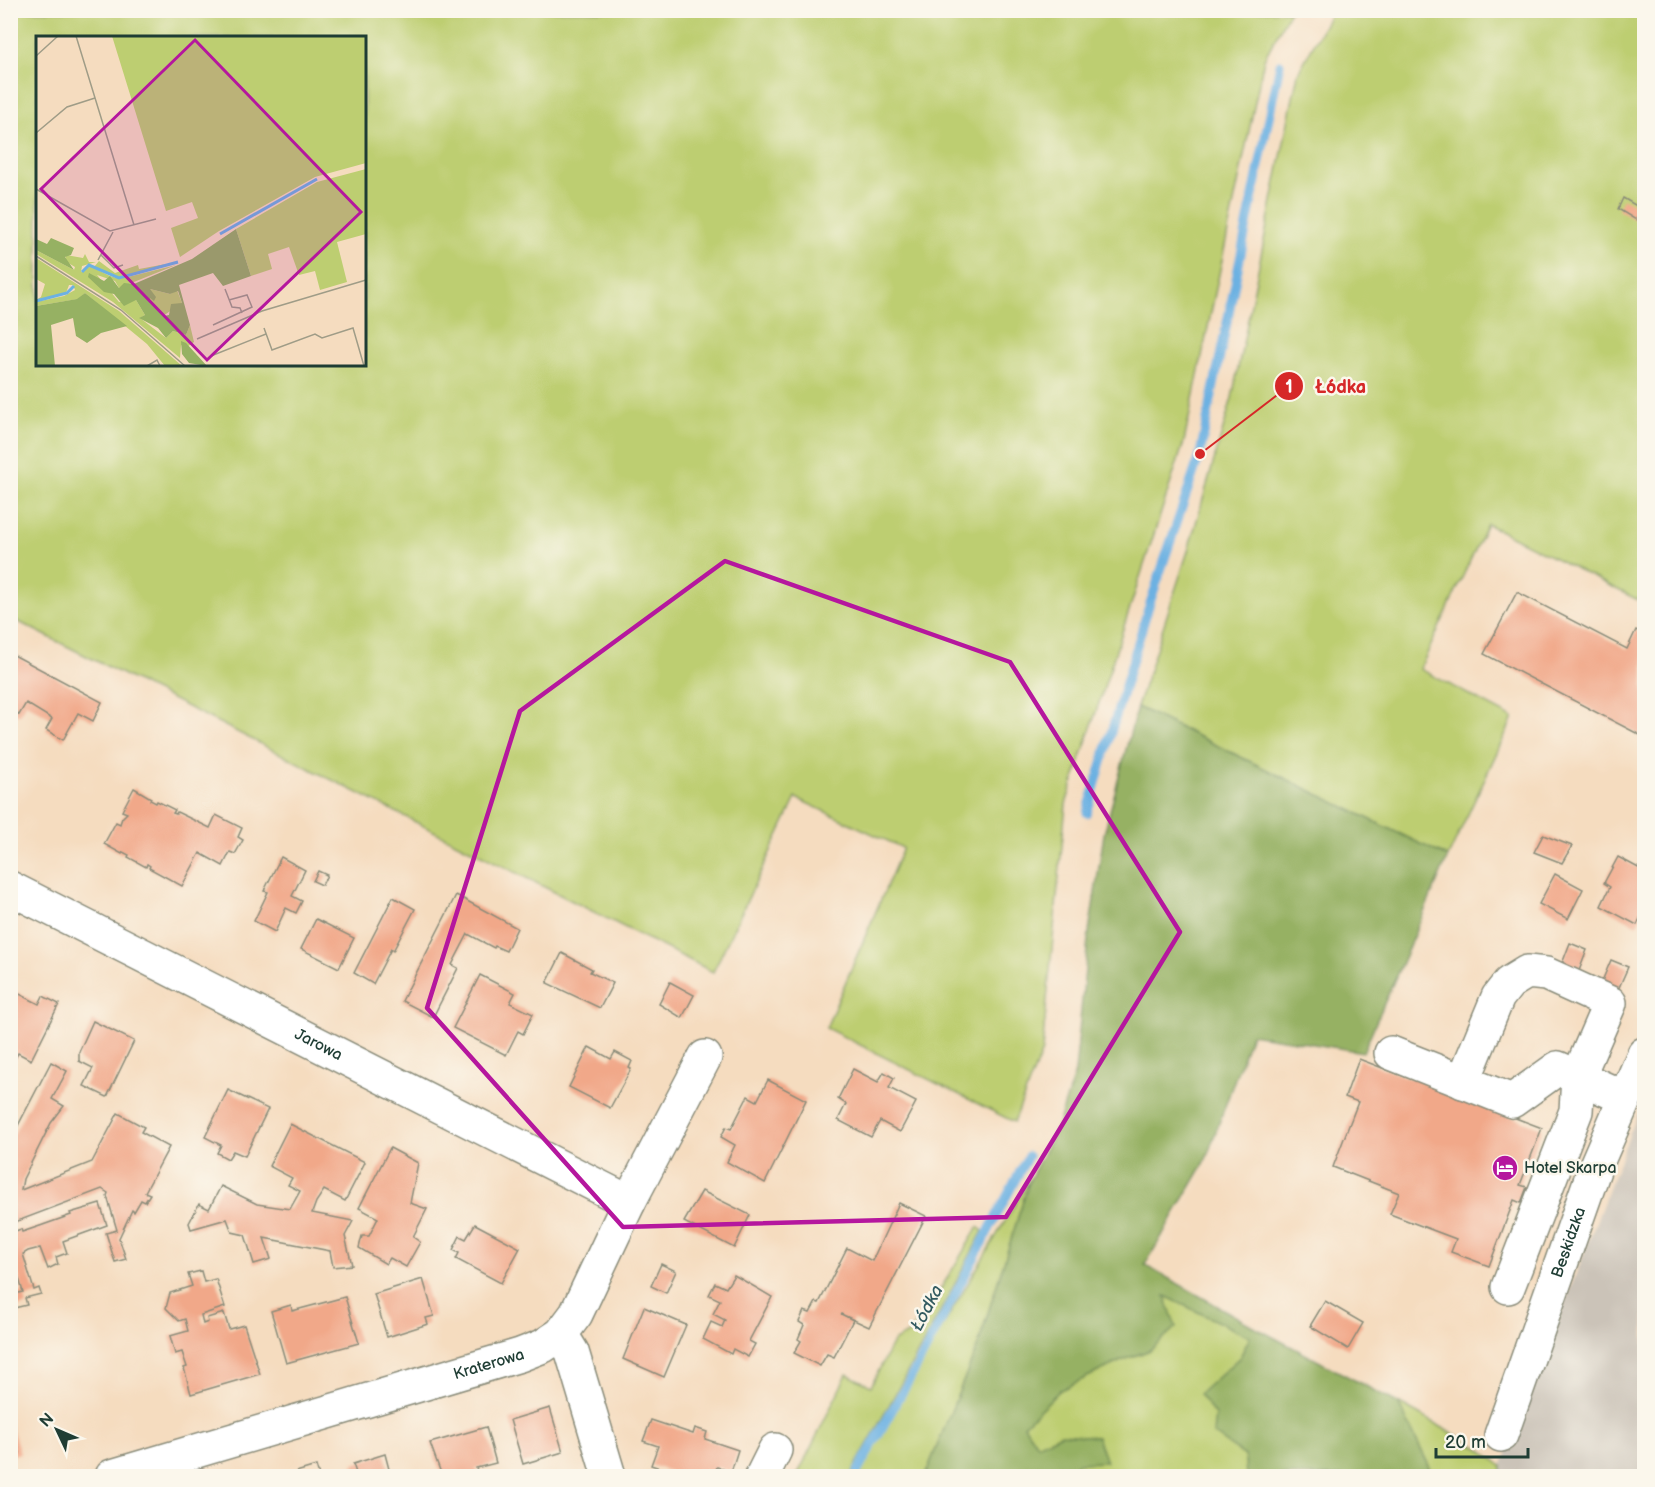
<svg xmlns="http://www.w3.org/2000/svg" width="1655" height="1487" viewBox="0 0 1655 1487" font-family="'Balsamiq Sans',sans-serif">
	<rect width="100%" height="100%" fill="#fbf7ec"/>
	<filter id="ink" filterUnits="userSpaceOnUse"><feTurbulence type="fractalNoise" baseFrequency=".0167" numOctaves="2"/><feDisplacementMap in="SourceGraphic" scale="12" xChannelSelector="R" yChannelSelector="G"/><feConvolveMatrix kernelMatrix="1 2 1 2 8 2 1 2 1" color-interpolation-filters="sRGB"/></filter>
	<filter id="wash" filterUnits="userSpaceOnUse"><feTurbulence type="fractalNoise" baseFrequency=".008" numOctaves="4" result="noise"/><feDisplacementMap in="SourceGraphic" scale="24" xChannelSelector="R" yChannelSelector="G"/><feGaussianBlur stdDeviation="1.35" result="paint"/><feColorMatrix in="noise" values="0 0 0 0 0 0 0 0 0 0 0 0 0 0 0 0 0 1.4 0 .05"/><feComposite in="paint" operator="in"/></filter>
	<g filter="url(#wash)">
		<rect width="100%" height="100%" fill="#f5dcbf"/>
		<polygon fill="#cbc3b8" points="1644,1097 1644,1476 1501,1476 1502,1466"/>
		<g fill="#bdce71" stroke="#6e8652" stroke-width="1.5" fill-rule="evenodd">
			<path d="M10 11H1290L1264 59 1184 442 1066 804 1042 1051 1014 1122 826 1028 903 848 796 798 713 972 11 618ZM38 38H364V364H38Z"/>
			<polygon points="1332,11 1644,11 1644,603 1487,524 1420,669 1513,718 1448,857 1137,707 1188,551 1232,398 1298,73"/>
			<polygon points="1030,1179 978,1345 925,1476 859,1476 916,1371"/>
			<polygon points="978,1227 983,1231 924,1342 850,1476 797,1476 847,1374 871,1386 893,1342 910,1333 940,1290"/>
			<polygon points="1164,1295 1250,1337 1240,1357 1200,1394 1215,1415 1214,1434 1245,1456 1246,1476 1075,1476 1071,1474 1077,1463 1062,1434 1037,1445 1024,1425 1060,1390 1121,1361 1150,1350"/>
			<polygon points="1398,1403 1479,1448 1502,1466 1501,1476 1424,1476 1430,1468"/>
		</g>
		<polygon fill="#96b163" stroke="#5a774c" stroke-width="1.5" points="1137,707 1448,857 1363,1052 1251,1034 1205,1162 1145,1265 1258,1329 1398,1403 1430,1468 1424,1476 1246,1476 1245,1456 1213,1434 1215,1415 1199,1394 1240,1357 1250,1337 1165,1296 1176,1327 1150,1350 1121,1361 1060,1390 1024,1425 1037,1445 1062,1434 1097,1437 1106,1462 1077,1463 1071,1473 1075,1476 925,1476 978,1345 1030,1179 1058,1125 1075,1072 1088,939 1104,834"/>
		<g fill="none" stroke-linecap="round" stroke-linejoin="round">
			<g stroke="#6cb1e2" stroke-width="9">
				<polyline points="1087,813 1147,612 1200,454 1280,64"/>
				<polyline points="855,1476 920,1361 1028,1156"/>
			</g>
		</g>
		<g id="blocks">
			<g fill="#f1a889">
				<polygon points="1623,198 1642,209 1636,220 1618,209"/>
				<polygon points="1517,592 1627,649 1636,630 1644,634 1644,729 1640,735 1484,654"/>
				<polygon points="10,653 102,702 93,721 78,713 63,740 46,730 52,719 26,703 19,715 10,710"/>
				<polygon points="134,788 151,798 150,800 156,803 157,801 175,810 173,813 176,814 177,812 210,828 216,815 242,828 238,837 243,840 235,854 230,852 223,866 200,853 182,886 149,868 150,866 147,864 146,867 128,857 129,855 123,852 122,854 104,844 116,822 120,824 122,818 127,813 122,811"/>
				<polygon points="1543,835 1572,846 1562,863 1534,852"/>
				<polygon points="281,857 305,870 292,896 302,901 296,913 286,908 275,932 254,921 268,892 264,891"/>
				<polygon points="1618,857 1644,871 1644,910 1637,925 1601,906 1610,887 1604,883"/>
				<polygon points="318,871 327,875 322,885 313,881"/>
				<polygon points="1555,874 1583,889 1568,919 1539,904"/>
				<polygon points="456,895 517,928 506,951 495,946 494,948 468,934 452,965 458,968 433,1017 402,1001"/>
				<polygon points="393,897 415,909 393,951 391,949 373,984 354,973"/>
				<polygon points="316,919 354,938 339,968 301,949"/>
				<polygon points="1570,943 1587,950 1577,976 1560,969"/>
				<polygon points="562,953 592,969 590,972 613,983 600,1008 547,983"/>
				<polygon points="1611,960 1628,967 1617,992 1600,986"/>
				<polygon points="480,975 515,993 510,1003 533,1014 523,1034 518,1031 506,1055 453,1028"/>
				<polygon points="670,982 694,995 682,1018 659,1004"/>
				<polygon points="10,989 39,1004 43,996 59,1004 31,1060 18,1053 10,1068"/>
				<polygon points="93,1021 134,1041 107,1097 84,1086 93,1068 79,1061 79,1052"/>
				<polygon points="589,1047 611,1059 615,1052 632,1061 629,1068 631,1069 610,1108 569,1087"/>
				<polygon points="1359,1059 1411,1079 1413,1072 1426,1084 1542,1128 1520,1185 1527,1187 1521,1203 1514,1200 1489,1266 1451,1252 1456,1239 1390,1214 1399,1193 1333,1167 1358,1102 1345,1097"/>
				<polygon points="51,1062 67,1071 52,1099 64,1106 51,1123 23,1179 21,1190 92,1162 118,1113 144,1127 141,1132 169,1147 145,1192 150,1194 145,1202 141,1200 134,1212 132,1210 119,1238 126,1259 115,1262 106,1233 117,1230 107,1196 108,1193 102,1189 10,1224 10,1141"/>
				<polygon points="853,1069 878,1082 884,1072 894,1078 889,1088 916,1102 900,1132 880,1121 871,1137 838,1120 846,1104 838,1099"/>
				<polygon points="768,1080 806,1100 765,1183 727,1162 735,1145 721,1137 726,1127 731,1129 748,1096 757,1101"/>
				<polygon points="228,1090 268,1109 245,1156 233,1151 228,1159 217,1153 221,1145 205,1137"/>
				<polygon points="290,1124 365,1162 345,1201 324,1190 316,1202 312,1213 353,1221 345,1236 352,1265 333,1267 330,1251 264,1238 271,1259 254,1264 245,1235 232,1232 227,1219 191,1229 189,1223 199,1204 209,1209 221,1186 257,1204 290,1209 300,1191 288,1185 292,1178 269,1166"/>
				<polygon points="390,1148 418,1163 410,1203 427,1209 413,1237 420,1242 406,1267 390,1258 386,1264 359,1248 362,1236 369,1236 378,1218 359,1208"/>
				<polygon points="702,1191 750,1215 734,1248 684,1222"/>
				<polygon points="899,1203 926,1216 869,1327 841,1314 853,1320 834,1357 827,1354 820,1366 794,1353 801,1341 798,1339 804,1325 799,1322 804,1311 810,1313 816,1302 819,1303 847,1248 872,1261"/>
				<polygon points="100,1204 107,1225 63,1241 67,1253 56,1257 58,1264 48,1269 40,1248 28,1251 23,1254 34,1290 39,1288 41,1294 25,1298 27,1305 10,1309 10,1295 23,1292 10,1248 10,1233 21,1229 22,1232 40,1226 71,1215 70,1213"/>
				<polygon points="475,1224 520,1248 501,1283 456,1259 459,1253 453,1250 460,1236 466,1239"/>
				<polygon points="661,1264 676,1271 666,1293 651,1286"/>
				<polygon points="201,1271 204,1282 216,1279 225,1307 201,1315 203,1324 208,1322 207,1318 224,1313 229,1329 244,1325 260,1374 191,1394 184,1368 187,1367 182,1352 175,1354 170,1336 188,1331 185,1319 179,1321 166,1308 170,1293 192,1286 188,1274"/>
				<polygon points="734,1275 772,1297 749,1341 755,1344 748,1357 733,1349 731,1354 703,1339 711,1322 722,1327 725,1320 713,1314 720,1300 709,1295 715,1283 726,1288"/>
				<polygon points="423,1279 434,1316 426,1318 428,1324 387,1337 374,1294"/>
				<polygon points="345,1297 359,1343 286,1363 271,1311 291,1305 292,1311"/>
				<polygon points="1325,1301 1363,1323 1348,1349 1310,1326"/>
				<polygon points="644,1307 686,1325 664,1377 623,1359"/>
				<polygon points="550,1408 563,1452 523,1464 510,1420"/>
				<polygon points="651,1420 693,1434 695,1428 707,1432 705,1439 738,1450 731,1472 717,1467 713,1476 683,1476 651,1465 658,1446 643,1441"/>
				<polygon points="10,1423 20,1453 10,1456"/>
				<polygon points="486,1427 496,1463 476,1468 478,1475 471,1476 442,1476 430,1443"/>
				<polygon points="385,1454 390,1473 397,1472 398,1476 357,1476 353,1464"/>
				<polygon points="316,1466 319,1476 297,1476 296,1472"/>
			</g>
		</g>
	</g>
	<g filter="url(#ink)">
		<use href="#blocks" fill-opacity="0" stroke="#8a8c7a" stroke-width="1.5"/>
		<g fill="none" stroke-linecap="round" stroke-linejoin="round">
			<g stroke="#8a8c7a" stroke-width="36">
				<g id="minor">
					<path id="s1" d="M10 888 629 1202"/>
					<polyline points="1391,1053 1512,1101 1558,1068 1625,1098"/>
					<polyline points="1463,1082 1498,997 1509,983 1527,972 1546,974 1610,1003 1578,1077 1576,1111 1508,1287"/>
					<polyline points="561,1334 572,1352 609,1476"/>
					<path id="s2" d="M1501 1435 1594 1170 1644 1054"/>
					<path id="s3" d="M112 1476 520 1355 543 1346 561 1334 576 1314 629 1202 705 1057"/>
					<polyline points="762,1476 775,1450"/>
				</g>
			</g>
			<use href="#minor" stroke="#fff" stroke-width="33"/>
		</g>
	</g>
	<path fill="none" stroke="#b5179e" stroke-width="4.5" stroke-linejoin="round" d="M725 561 1010 662 1180 932 1006 1217 623 1227 427 1008 520 711Z"/>
	<defs>
		<g id="hotel-disc" transform="scale(1.35)"><circle r="9.5" fill="#b5179e" stroke="#fbf7ec"/><path d="M-6-4.5h1.5V1H6V5H4.5V3h-9V5H-6ZM-4 0a1.8 1.8 0 1 1 3.6 0ZM.5 0V-2.5h3Q6-2.5 6 0Z" fill="#fff"/></g>
	</defs>
	<g fill-rule="evenodd">
		<use href="#hotel-disc" x="1505" y="1168"/>
	</g>
	<g text-anchor="middle" dominant-baseline="central" stroke-width="5" stroke-linejoin="round" paint-order="stroke">
		<g font-size="16" fill="#1f3d34" stroke="#fbf7ec">
			<text stroke="none"><textPath href="#s1" startOffset="346">Jarowa</textPath></text>
			<text stroke="none"><textPath href="#s2" startOffset="204">Beskidzka</textPath></text>
			<text stroke="none"><textPath href="#s3" startOffset="393">Kraterowa</textPath></text>
		</g>
		<g font-size="16" fill="#1f3d34" stroke="#fbf7ec" text-anchor="start">
			<text x="1524" y="1168">Hotel Skarpa</text>
		</g>
		<g font-size="18" font-style="italic" fill="#325a60" stroke="#fbf7ec">
			<text transform="translate(927 1308) rotate(-62)">Łódka</text>
		</g>
	</g>
	<g transform="translate(36 36)">
		<rect width="330" height="330" fill="#f5dcbf"/>
		<path d="M76 0H330V127L279 141 183 195 144 221 135 192 162 182 156 166 130 175ZM330 133V198L301 206 311 246 284 254 279 235 263 239 253 211 232 218 236 233 215 240 200 193 281 146ZM0 214 38 234 39 231 29 225 30 219 47 222 49 218 53 226H60L46 230 45 236 54 230 74 240 81 242H86L58 231 63 225 79 237 102 229 103 233 130 228 88 242 140 229 83 252 79 245 61 239 83 266 100 264 109 279 104 282 130 302 137 295 150 299 154 289 158 306 151 311 145 309 144 322 77 266 0 218ZM0 222 83 275 146 330H129L111 308 49 257 42 263 0 270V266L28 260 39 254 37 249H33L30 257 0 264 5 261 9 248 0 243ZM114 253 134 258 141 254 146 267 127 280 114 267Z" fill="#bdce71"/>
		<path d="M200 193 215 240 187 250 177 237 143 249 154 289 150 299 137 295 130 302 122 292 103 282 109 279 100 264 88 270 78 258 68 256 52 241 53 237 68 245 74 240 83 252 88 247 98 248 156 223ZM114 253 134 258 142 255 146 267 135 268 133 279 128 280 114 267V262L118 265 120 261ZM15 202 38 212 35 219 29 221 38 234 0 214V203L11 208ZM49 257 91 290 65 297 51 307 40 300 37 282 15 289 19 330H0V270L41 263ZM145 305 150 307 171 330 153 327 146 318Z" fill="#96b163" fill-rule="evenodd"/>
		<path fill="none" stroke="#6cb1e2" stroke-width="3" d="M184 198 281 143M46 236 53 229 83 242 142 226M0 265 31 257 38 250"/>
		<path fill="none" stroke="#9f9c87" stroke-width="1.5" d="M40 0 98 189M0 20 22 0M0 97 31 71 59 62M0 153 74 195 120 183M65 219 78 232 87 229M0 220 85 274 149 330M62 224 77 196M189 253 196 271 204 272 206 277M177 289 216 271 211 259 193 264M228 292 236 314 279 298 286 302 317 292 328 330M161 303 226 275 330 244M175 320 230 298M111 330 121 324 124 330"/>
		<path fill="#b5179e" fill-opacity="0.15" stroke="#b5179e" stroke-width="3" d="M159 4 325 176 171 324 5 153Z"/>
		<rect width="330" height="330" fill="none" stroke="#1f3d34" stroke-width="3"/>
	</g>
	<path fill="none" stroke="#d62828" stroke-width="2" d="M1200 454L1289 386"/>
	<g fill="#d62828" stroke="#fbf7ec" stroke-width="2">
		<circle cx="1200" cy="454" r="6"/>
		<circle cx="1289" cy="386" r="15"/>
	</g>
	<g font-size="18" text-anchor="middle" font-weight="bold" fill="#fff">
		<text x="1289" y="393">1</text>
	</g>
	<g font-size="18" text-anchor="middle" font-weight="bold" fill="#d62828" stroke="#fbf7ec" stroke-width="5" stroke-linejoin="round" paint-order="stroke">
		<text x="1341" y="393">Łódka</text>
	</g>
	<rect width="1655" height="1487" fill="none" stroke="#fbf7ec" stroke-width="36"/>
	<g transform="translate(57 1430) rotate(314)" stroke="#fbf7ec" stroke-width="4.5" paint-order="stroke">
	<path d="M0-4.5L10 22L0 15L-10 22Z" fill="#1f3d34"/>
	<text y="-9" font-size="16" font-weight="bold" text-anchor="middle" fill="#1f3d34">N</text>
	</g>
	<path d="M1436 1448v9h92v-9" fill="none" stroke="#1f3d34" stroke-width="3"/>
	<text x="1445" y="1448" font-size="18" fill="#1f3d34" stroke="#fbf7ec" stroke-width="4.5" paint-order="stroke">20 m</text>
</svg>
